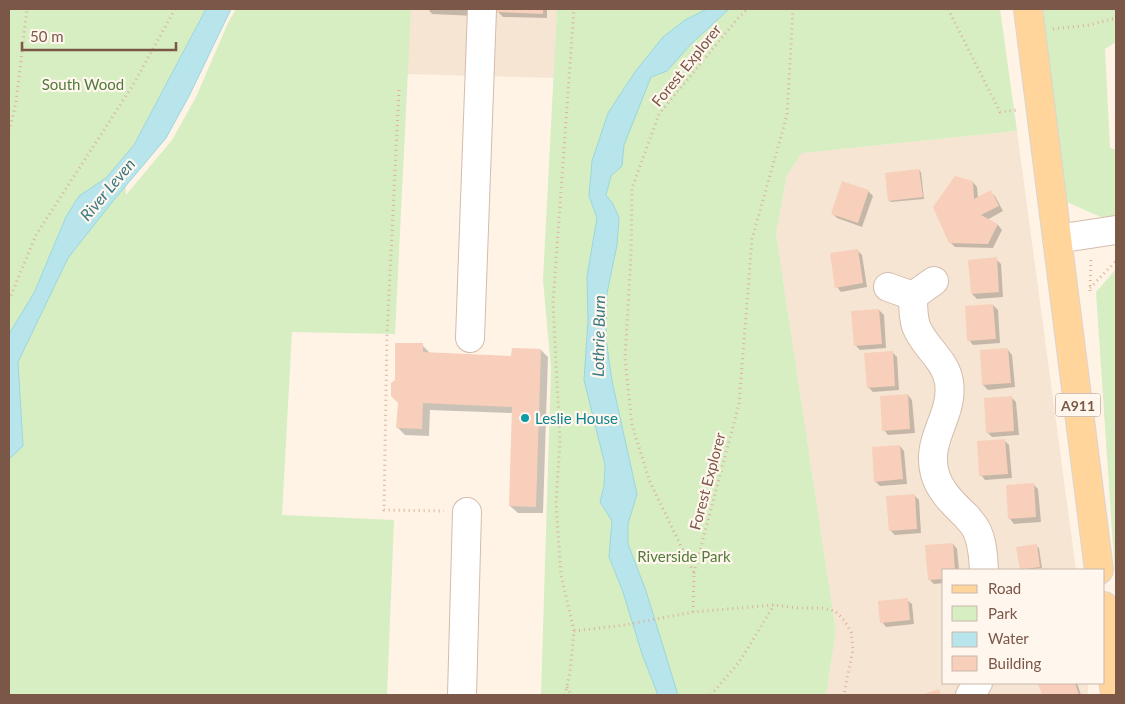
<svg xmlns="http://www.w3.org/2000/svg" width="1125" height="704" viewBox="0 0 1125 704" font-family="Lato,sans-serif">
	<rect width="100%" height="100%" fill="#fef3e5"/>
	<g fill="#f7e5d3">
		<polygon points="411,9 557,9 554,78 407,74"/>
		<polygon points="1017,131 1076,570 944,570 944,683 1088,683 1088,695 826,695 836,632 776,233 787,175 801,153"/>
	</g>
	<g fill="#d6eec2">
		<polygon points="9,9 206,9 134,145 124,157 126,195 172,140 196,97 228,23 236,9 411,9 395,334 292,332 282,515 394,520 387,695 9,695"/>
		<polygon points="557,9 1000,9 1017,131 802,153 787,175 776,233 836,632 826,695 541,695 551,369 543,280"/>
		<polygon points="1041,9 1116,9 1116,42 1105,49 1110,148 1116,150 1116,217 1103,218 1067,202"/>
		<polygon points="1116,269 1116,590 1096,292"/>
	</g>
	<g fill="#b7e5eb" stroke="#9cd6de">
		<polygon points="206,9 231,9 189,96 166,138 113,201 68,258 18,362 23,446 9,459 9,334 34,293 66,217 79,196 106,178 134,145"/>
		<polygon points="707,9 729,9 690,45 667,71 651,77 624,145 622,166 611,176 606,195 613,204 619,218 617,245 607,293 606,339 612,381 637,494 628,524 628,544 646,591 678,695 658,695 642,654 623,592 609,557 612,521 600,502 604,486 605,465 584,380 588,321 587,276 597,218 589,196 592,161 608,113 635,72 663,37 685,20"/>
	</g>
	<g fill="#0003">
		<polygon points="428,9 476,9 476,16 432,14"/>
		<polygon points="499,9 547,9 547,18 503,17 498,12"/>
		<polygon points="919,170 921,172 924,199 891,202 889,200"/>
		<polygon points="973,182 977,187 978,198 990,192 995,196 1003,211 987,220 998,225 1002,230 993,248 955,247 950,242"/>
		<polygon points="868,191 873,196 862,227 837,218 832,213"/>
		<polygon points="857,250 862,255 867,287 841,292 837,287"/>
		<polygon points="996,259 1001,264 1003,297 977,299 972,294"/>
		<polygon points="993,305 998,310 1000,343 973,345 969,340"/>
		<polygon points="879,310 884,315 886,348 860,350 855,345"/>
		<polygon points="422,345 430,353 513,357 541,350 548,357 543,513 518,513 510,506 513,413 430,410 429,436 405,435 398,428 399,403 397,381"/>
		<polygon points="1008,350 1012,355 1015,387 988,390 983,385"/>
		<polygon points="892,352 897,357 899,390 873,392 868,387"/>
		<polygon points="908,395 912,400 915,433 888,435 884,430"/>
		<polygon points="1011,397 1016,402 1019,435 992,437 987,432"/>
		<polygon points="1004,440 1009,445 1012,478 985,480 981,475"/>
		<polygon points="900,446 904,451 907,484 880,486 875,481"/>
		<polygon points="1033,484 1038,489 1041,522 1014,524 1010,519"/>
		<polygon points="914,495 919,500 921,533 895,535 890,530"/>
		<polygon points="953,544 957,549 959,570 944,570 944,583 934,584 929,579"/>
		<polygon points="1036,546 1039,548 1042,568 1022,570 1021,569"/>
		<polygon points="907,600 912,604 914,624 886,627 882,622"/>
		<polygon points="1045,683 1077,683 1081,695 1044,695 1040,685"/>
	</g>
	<g fill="#f7cfba">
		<polygon points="497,9 543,9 543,14 497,12"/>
		<polygon points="919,169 923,197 888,201 885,173"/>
		<polygon points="955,176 973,181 974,199 991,190 999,206 981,215 998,224 988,244 949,243 933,207"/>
		<polygon points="842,181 869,190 858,223 831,214"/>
		<polygon points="858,249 863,283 835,288 830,253"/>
		<polygon points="997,257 999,292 971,294 968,260"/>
		<polygon points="993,304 996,339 967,341 965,306"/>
		<polygon points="879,309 882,344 854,346 851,311"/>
		<polygon points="395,343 423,343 423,352 511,356 512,348 541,349 536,507 509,506 512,407 423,403 422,429 396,428 398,403 391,396 391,383 395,380"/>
		<polygon points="1008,348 1011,383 982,385 980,350"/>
		<polygon points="893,351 895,386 867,388 864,353"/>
		<polygon points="908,394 910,429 882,431 880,396"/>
		<polygon points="1012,396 1014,431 986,433 984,398"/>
		<polygon points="1005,439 1008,474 979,476 977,441"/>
		<polygon points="900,445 903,479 874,482 872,447"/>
		<polygon points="1034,483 1036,517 1008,519 1006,485"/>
		<polygon points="915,494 917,529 889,531 886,496"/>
		<polygon points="953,543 955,570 944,570 944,579 928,580 925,545"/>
		<polygon points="1037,544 1040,567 1020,570 1016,547"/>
		<polygon points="908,598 910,620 880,623 878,601"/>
		<polygon points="1041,683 1075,683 1079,695 1042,695 1038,684"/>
		<polygon points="939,689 941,695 921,695"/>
	</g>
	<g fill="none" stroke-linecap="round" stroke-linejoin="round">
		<g stroke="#d4bcac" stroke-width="30">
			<g id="minor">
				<polyline points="1057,239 1116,230"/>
				<path d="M934 281 913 296C913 306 913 317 916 326 923 346 946 360 949 382 954 416 925 439 935 474 940 492 955 505 967 517 970 521 974 525 976 529 983 542 983 557 984 570"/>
				<polyline points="888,287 913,296"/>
				<polyline points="470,338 482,9"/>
				<polyline points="462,695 467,512"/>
				<polyline points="970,695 978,683"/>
			</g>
		</g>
		<g stroke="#ddd3cf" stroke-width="30">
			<g id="major">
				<polyline points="1028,9 1099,570"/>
				<polyline points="1104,606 1115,695"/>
			</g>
		</g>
		<g stroke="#dcb29c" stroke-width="3" stroke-dasharray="1 4" stroke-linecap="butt">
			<polyline points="948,9 1000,112 1018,110"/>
			<polyline points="1053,29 1089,25 1116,18"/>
			<polyline points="399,90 387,334 384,510 444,511"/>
			<polyline points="9,131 16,103 27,9"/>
			<polyline points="1090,288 1116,261"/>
			<polyline points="1090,291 1091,258"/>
			<polyline points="9,300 36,235 133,85 175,9"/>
			<polyline points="694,573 739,404 752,239 787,115 793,9"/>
			<polyline points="693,612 694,573 650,482 632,425 625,358 631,257 632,188 659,114 739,17 748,9"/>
			<polyline points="574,631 625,625 693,612 774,605 797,608 821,608 835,611 844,620 851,632 853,649 844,695"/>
			<polyline points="567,687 571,695"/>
			<polyline points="565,695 570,672 574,631 561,575 556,503 560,441 553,303 574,9"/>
			<polyline points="711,695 740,661 774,605"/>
		</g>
		<use href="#minor" stroke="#fff" stroke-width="28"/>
		<use href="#major" stroke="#ffd59c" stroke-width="28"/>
	</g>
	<circle fill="#0f9aa8" stroke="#fff7ee" stroke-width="2" cx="525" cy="418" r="5"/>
	<g text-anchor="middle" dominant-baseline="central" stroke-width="4.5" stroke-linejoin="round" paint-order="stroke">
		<rect fill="#fff7ee" stroke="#a38779" stroke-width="1" x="1055.5" y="393.5" width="45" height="23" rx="4"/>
		<g font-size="14" font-weight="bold" fill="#7b5747">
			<text x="1078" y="405">A911</text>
		</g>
		<g font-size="15" fill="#7b5747" stroke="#fff7ee">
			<text transform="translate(686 65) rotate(-51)">Forest Explorer</text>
			<text transform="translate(707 481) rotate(-75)">Forest Explorer</text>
		</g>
		<g font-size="15" fill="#517b3b" stroke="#fff7ee">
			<text x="83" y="84">South Wood</text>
			<text x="684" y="556">Riverside Park</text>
		</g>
		<g font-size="15" fill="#0d838f" stroke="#fff7ee" text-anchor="start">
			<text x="535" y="418">Leslie House</text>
		</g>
		<g font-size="16" font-style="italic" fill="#397882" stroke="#fff7ee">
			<text transform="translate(107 189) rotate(-50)">River Leven</text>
			<text transform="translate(598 336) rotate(-89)">Lothrie Burn</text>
		</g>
	</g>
	<rect width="1125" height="704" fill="none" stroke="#7b5747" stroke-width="20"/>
	<rect x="942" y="569" width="162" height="115" fill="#fff7ee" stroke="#cab7ab"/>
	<rect x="952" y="585" width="25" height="8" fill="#ffd59c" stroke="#cab7ab"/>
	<text x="988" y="594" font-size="15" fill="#7b5747">Road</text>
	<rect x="952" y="606" width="25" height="15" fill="#d6eec2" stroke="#cab7ab"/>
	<text x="988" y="619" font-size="15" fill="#7b5747">Park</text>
	<rect x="952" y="632" width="25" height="15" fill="#b7e5eb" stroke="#cab7ab"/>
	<text x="988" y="644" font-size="15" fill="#7b5747">Water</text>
	<rect x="952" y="656" width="25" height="15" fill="#f7cfba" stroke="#cab7ab"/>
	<text x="988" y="669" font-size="15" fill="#7b5747">Building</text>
	<path d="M22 42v8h154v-8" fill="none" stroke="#7b5747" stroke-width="2.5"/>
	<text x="30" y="42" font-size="15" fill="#7b5747" stroke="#fff7ee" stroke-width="4" paint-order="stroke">50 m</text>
</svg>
